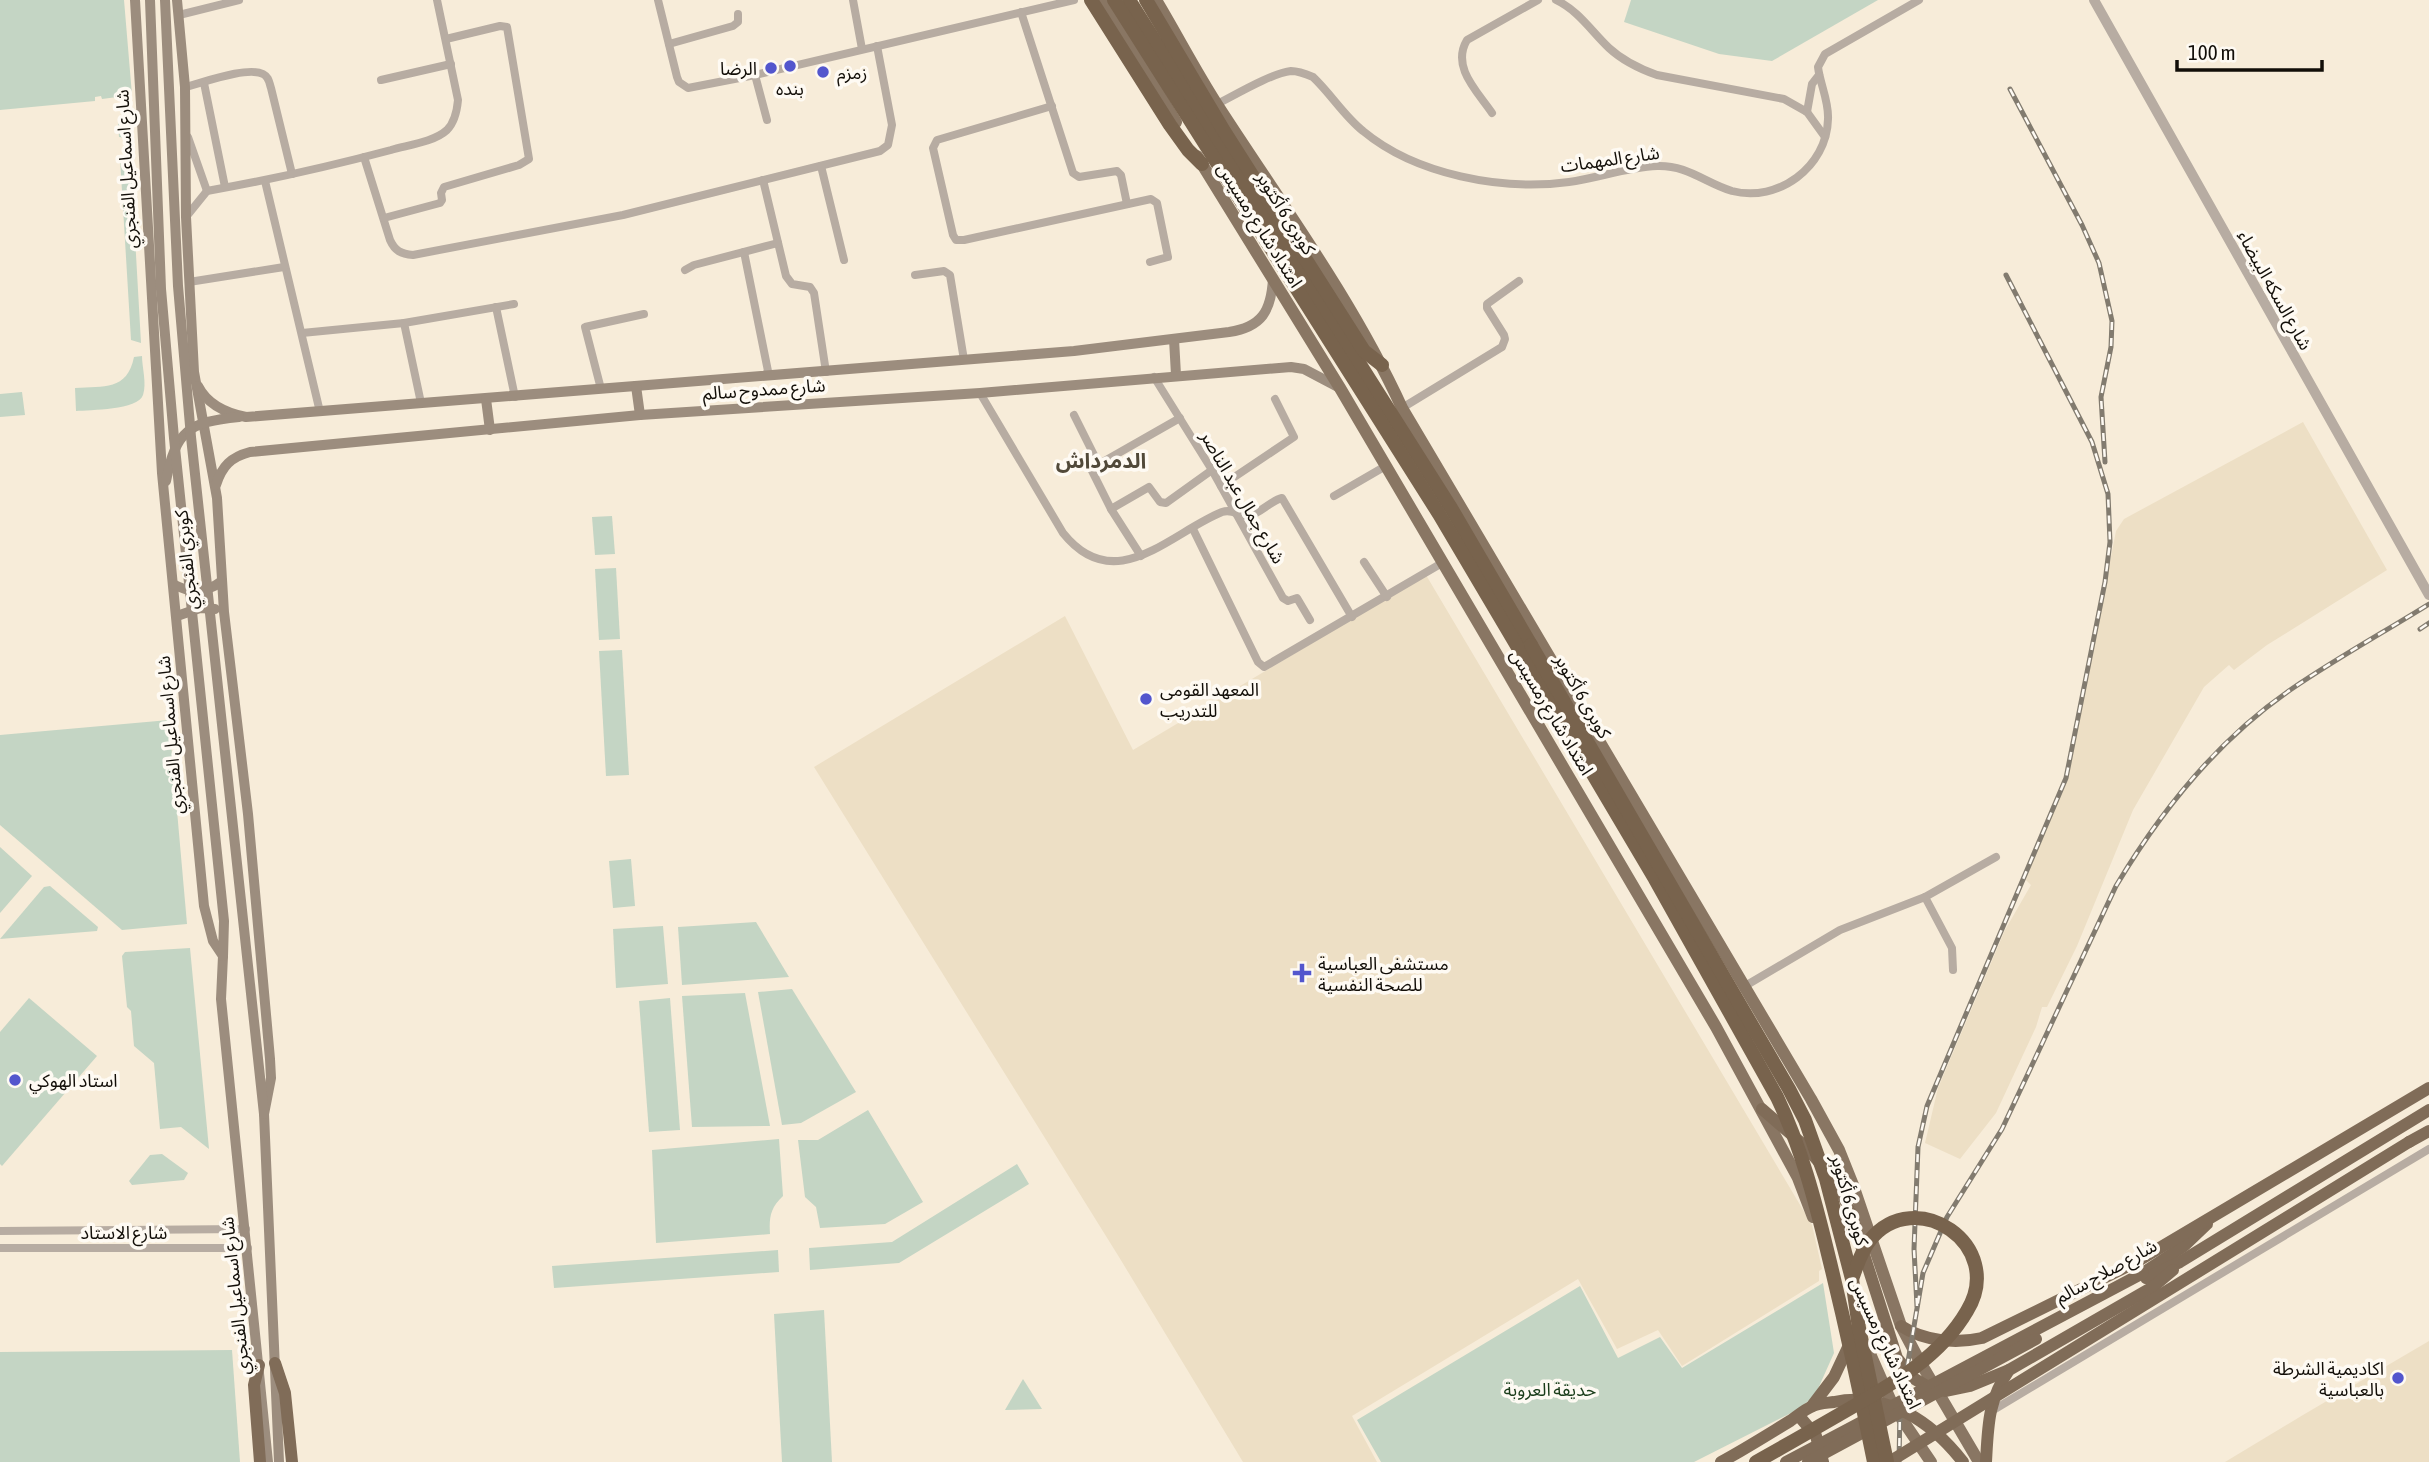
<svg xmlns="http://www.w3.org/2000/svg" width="2429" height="1462" viewBox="0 0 2429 1462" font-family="'Asap Condensed','Noto Sans Arabic',sans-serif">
	<rect width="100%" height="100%" fill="#f7ecd9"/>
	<g fill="#eddfc5">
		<polygon points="2303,422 2387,570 2267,645 2234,670 2229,665 2204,687 2133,810 2077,946 2047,1007 2042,1007 2036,1027 1996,1113 1960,1159 1925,1143 1938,1088 2005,930 2031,885 2024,878 2067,781 2116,531 2124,519"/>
		<polygon points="1426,575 1812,1225 1822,1269 1819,1271 1819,1281 1682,1366 1658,1330 1617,1349 1578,1279 1352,1416 1377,1462 1243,1462 1119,1257 814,767 1065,616 1133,750"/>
		<polygon points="2429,1341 2429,1462 2225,1462 2303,1415"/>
	</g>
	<g fill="#c4d5c4">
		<polygon points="0,0 124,0 132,95 102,99 101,96 95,97 95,101 0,110"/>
		<polygon points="1631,0 1878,0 1772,61 1719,54 1624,22"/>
		<polygon points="133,117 132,184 141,343 131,340 120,158 127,157 126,138 119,137 118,124 123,119"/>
		<path d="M142 356C142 367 147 384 143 395 138 410 90 410 76 411L75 388C104 386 127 391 134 357Z"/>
		<polygon points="22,392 25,415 0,417 0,394"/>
		<polygon points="612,516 615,554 595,555 592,517"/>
		<polygon points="616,568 620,639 599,640 595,569"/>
		<polygon points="622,650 629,775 606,776 599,651"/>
		<polygon points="169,720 187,924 122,930 0,825 0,735"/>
		<polygon points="0,847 32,876 0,913"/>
		<polygon points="631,859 635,906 613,908 609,861"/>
		<polygon points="50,886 98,927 97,931 0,939 44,887"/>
		<polygon points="756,922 789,977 682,985 678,927"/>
		<polygon points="663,926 668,984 616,988 613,929"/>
		<polygon points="190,948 209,1149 181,1127 160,1129 154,1063 134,1046 131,1011 127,1007 122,956 125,952"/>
		<polygon points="792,989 856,1092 801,1123 782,1125 758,992"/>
		<polygon points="745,993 770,1126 692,1127 682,996"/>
		<polygon points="29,998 97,1056 2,1166 0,1164 0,1032"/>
		<polygon points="670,998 680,1130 649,1132 639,1001"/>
		<polygon points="868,1110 923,1202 885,1224 820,1228 816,1207 805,1197 798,1140 818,1140"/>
		<path d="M779 1139 783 1196C770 1208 769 1218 770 1234L656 1243 652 1150Z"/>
		<polygon points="162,1154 188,1173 184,1180 132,1185 129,1181 150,1155"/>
		<polygon points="1017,1164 1029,1184 899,1263 810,1270 809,1248 892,1242"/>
		<polygon points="778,1250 779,1272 554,1288 552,1266"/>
		<polygon points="1823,1283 1834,1353 1817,1391 1812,1398 1797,1410 1694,1462 1381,1462 1357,1420 1580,1286 1618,1358 1660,1337 1682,1368"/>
		<polygon points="824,1310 832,1462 782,1462 774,1314"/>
		<polygon points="232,1350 240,1462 0,1462 0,1352"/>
		<polygon points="1023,1379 1042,1409 1005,1410"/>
	</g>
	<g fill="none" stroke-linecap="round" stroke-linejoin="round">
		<g stroke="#b7aca2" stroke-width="8">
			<polyline points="658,0 677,77 679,82 688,88 755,75 1074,0"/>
			<polyline points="853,0 862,49"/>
			<path d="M1556 0C1579 11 1591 31 1609 48 1623 61 1640 69 1657 75L1784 99 1807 112 1825 137"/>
			<polyline points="1021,12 1073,173 1079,177 1117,171 1121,175 1127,204"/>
			<polyline points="179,15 239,0"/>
			<polyline points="669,44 733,26 738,22 738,14"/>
			<polyline points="755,75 767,120"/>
			<polyline points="381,80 451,64"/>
			<polyline points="204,83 225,187"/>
			<path d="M185 87C202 83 247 66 263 74 269 77 269 82 271 88L292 174"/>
			<path d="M1217 104C1235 95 1272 73 1291 71 1299 71 1306 74 1313 77 1331 94 1344 116 1363 131 1416 175 1502 191 1569 182 1598 178 1628 167 1657 166 1688 165 1705 183 1732 191 1778 203 1827 167 1828 119 1829 101 1820 84 1818 67L1825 54 1919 0"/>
			<polyline points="1052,106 937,140 933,148 953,235 956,240 964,240 1151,199 1157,203 1168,257 1150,262"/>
			<polyline points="1807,112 1812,84 1819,75"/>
			<path d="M1492 113C1477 91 1451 67 1467 40L1538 0"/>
			<polyline points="188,137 207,191"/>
			<path d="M364 157 390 240C395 251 401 254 413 255L623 215 880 151 888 145 892 125 877 46"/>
			<polyline points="821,166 844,260"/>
			<polyline points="763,180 786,276 792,284 810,287 814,293 826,372"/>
			<polyline points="265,181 320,412"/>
			<path d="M186 217 207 191C269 180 331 166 391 150 408 145 434 142 447 130 455 122 457 111 458 100L437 0"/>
			<polyline points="384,218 440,203 442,200 441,193 444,187 519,165 529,159 507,27 500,26 446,39"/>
			<polyline points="744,252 769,376"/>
			<polyline points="685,270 694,265 778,243"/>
			<polyline points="915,275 944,271 950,275 964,360"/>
			<polyline points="189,282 284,267"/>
			<polyline points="496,307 515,397"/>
			<polyline points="404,323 421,403"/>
			<polyline points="302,333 404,323 514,304"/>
			<polyline points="1154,377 1212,470 1283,598 1288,601 1297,598 1310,620"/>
			<polyline points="601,389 585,327 644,314"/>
			<path d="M980 393 1063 533C1115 598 1170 533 1222 512 1233 508 1239 517 1248 516 1260 514 1270 501 1282 498L1352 617"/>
			<polyline points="1402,408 1502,347 1505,339 1504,335 1487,308 1487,304 1519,281"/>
			<polyline points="1074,415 1099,465"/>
			<polyline points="1221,486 1294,437 1275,399"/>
			<polyline points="1334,496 1384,467"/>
			<polyline points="1111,509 1149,487 1160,502 1166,503 1212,470"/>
			<polyline points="1193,529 1258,662 1264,667 1442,563"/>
			<polyline points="1141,556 1111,509 1092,471 1094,467 1180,418"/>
			<polyline points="1364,562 1387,597"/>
			<polyline points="1925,897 1996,857"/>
			<polyline points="1745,986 1840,930 1925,897 1952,948 1953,970"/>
			<polyline points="0,1231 246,1229"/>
			<polyline points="0,1248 248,1248"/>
			<polyline points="1990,1412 2429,1149"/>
		</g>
		<polyline stroke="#b7aca2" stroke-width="10" points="2094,0 2429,595"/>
		<g stroke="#9c8d7e" stroke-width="10">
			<polyline points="135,0 162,473 204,906 213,941 223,956 221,999 268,1462"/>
			<polyline points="177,0 185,87 186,217 194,372 217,498 224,612 248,814 270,1059 271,1078 264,1114 279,1462"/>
			<polyline points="1174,339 1176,375"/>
			<path d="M198 386C207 404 226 413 246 417L1074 351 1229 332C1262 327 1271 311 1273 279"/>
			<polyline points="636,386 640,415"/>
			<polyline points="486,399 490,430"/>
			<path d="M166 481C176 430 189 422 239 417"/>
			<path d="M216 485C222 466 231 457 250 452L640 415 980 393 1291 367 1304 369 1340 388"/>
			<path d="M173 584C191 594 206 593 222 581"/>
			<polyline points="177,616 200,608 215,609"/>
		</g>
		<g stroke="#897663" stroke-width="12">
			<polyline points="1102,0 1176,122"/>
			<path d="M1156 0C1177 35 1196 72 1218 106 1282 205 1353 301 1402 408L1811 1099 1839 1150 1853 1185 1901 1326 1919 1360 1979 1462"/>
			<polyline points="1197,156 1340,388 1716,1027 1798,1178 1813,1217"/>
			<polyline points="1867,1347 1893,1406 1931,1462"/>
		</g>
		<g stroke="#806c58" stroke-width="12">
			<polyline points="1762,1109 1807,1148 1838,1184 1851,1214 1897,1358 1913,1378 1930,1388 1946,1391 1970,1386 2009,1370"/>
			<polyline points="2409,1142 2429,1131"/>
			<polyline points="2143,1273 2184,1246 2207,1224"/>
			<polyline points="2146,1278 2180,1262 2429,1110"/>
			<path d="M1901 1326C1924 1341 1955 1344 1982 1338L2136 1262 2429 1088"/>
			<polyline points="275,1363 285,1393 292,1462"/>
			<polyline points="259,1365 254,1385 260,1462"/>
			<polyline points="1812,1406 1834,1377 1850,1343"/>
			<polyline points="1799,1416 1816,1436 1823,1462"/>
			<path d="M1721 1462C1745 1449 1767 1435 1790 1421 1797 1416 1805 1409 1813 1406 1819 1403 1827 1403 1834 1402 1887 1391 1932 1422 1963 1462"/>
			<path d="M1986 1462C1988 1426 1988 1400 2009 1370L2153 1287 2173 1270"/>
		</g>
		<g stroke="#78634d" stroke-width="14">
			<polyline points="1091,0 1170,125 1188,150 1202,164"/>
			<polyline points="1129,0 1451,508 1531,645"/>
			<polyline points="1146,0 1224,131 1364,351 1382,365"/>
		</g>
		<g stroke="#827b6f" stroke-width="5">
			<g id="rail">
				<polyline points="2010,89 2082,225 2099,263 2112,321 2111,347 2101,397 2105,462"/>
				<polyline points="2420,629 2429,623"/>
				<polyline points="1917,1306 1914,1249 1918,1147 1927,1106 2066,778 2105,582 2110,542 2108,494 2092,442 2006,275"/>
				<path d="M1899 1462 1900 1409 1923 1273 1947 1217 2002 1129 2116 886C2162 809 2218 739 2293 688 2337 658 2384 632 2429 604"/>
			</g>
		</g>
		<use href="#rail" stroke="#fefaf3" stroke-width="2.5" stroke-dasharray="8" stroke-linecap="butt"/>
		<g stroke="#9c8d7e" stroke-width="10">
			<polyline points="150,0 161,289 174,438 224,921 223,956"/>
			<polyline points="165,0 178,286 191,437 264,1114"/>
		</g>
		<g stroke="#806c58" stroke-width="12">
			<polyline points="1786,1462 2143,1273"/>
			<polyline points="1808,1462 2036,1339"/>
			<polyline points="1889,1462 2409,1142"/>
		</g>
		<g stroke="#78634d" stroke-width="14">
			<path d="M1114 0 1439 514 1655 879 1777 1097C1801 1147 1815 1200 1828 1254 1845 1323 1860 1392 1874 1462"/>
			<polyline points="1531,645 1789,1089 1805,1120 1826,1179 1852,1279 1859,1328 1887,1462"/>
			<path d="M1756 1462C1783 1447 1809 1432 1835 1417 1883 1389 1938 1361 1967 1311 2007 1245 1915 1184 1870 1240 1861 1251 1857 1266 1852 1279"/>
		</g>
	</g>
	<g fill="#5356cd" stroke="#fefaf3" stroke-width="2.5">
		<circle cx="790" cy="66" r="7"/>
		<circle cx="771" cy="68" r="7"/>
		<circle cx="823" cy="72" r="7"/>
		<circle cx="1146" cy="699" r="7"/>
		<path d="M1298.5 962.5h7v7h7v7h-7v7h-7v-7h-7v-7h7z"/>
		<circle cx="15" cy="1080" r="7"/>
		<circle cx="2398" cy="1378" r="7"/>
	</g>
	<g text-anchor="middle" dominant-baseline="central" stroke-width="7" stroke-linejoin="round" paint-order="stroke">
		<g font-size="18" fill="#120e08" stroke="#fefaf3" text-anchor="start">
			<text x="757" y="68" text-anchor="end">الرضا</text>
			<text x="837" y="72">زمزم</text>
			<text x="790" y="88" text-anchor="middle">بنده</text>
			<text x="1160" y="689">المعهد القومى<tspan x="1160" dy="21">للتدريب</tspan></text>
			<text x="1318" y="963">مستشفى العباسية<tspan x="1318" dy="21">للصحة النفسية</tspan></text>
			<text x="29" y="1080">استاد الهوكي</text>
			<text x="2384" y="1368" text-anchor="end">اكاديمية الشرطة<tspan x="2384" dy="21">بالعباسية</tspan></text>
		</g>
		<g font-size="18" fill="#120e08" stroke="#fefaf3">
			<text transform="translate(1610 159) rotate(-8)">شارع المهمات</text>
			<text transform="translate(126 169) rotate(-93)">شارع اسماعيل الفنجري</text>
			<text transform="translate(1286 213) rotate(58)">كوبرى 6 أكتوبر</text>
			<text transform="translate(1260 225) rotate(58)">امتداد شارع رمسيس</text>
			<text transform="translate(2275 290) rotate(61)">شارع السكه البيضاء</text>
			<text transform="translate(764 389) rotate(-4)">شارع ممدوح سالم</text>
			<text transform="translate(1243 497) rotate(60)">شارع جمال عبد الناصر</text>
			<text transform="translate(186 560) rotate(-96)">كوبري الفنجري</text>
			<text transform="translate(1583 696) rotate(60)">كوبرى 6 أكتوبر</text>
			<text transform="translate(1552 712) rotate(59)">امتداد شارع رمسيس</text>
			<text transform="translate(170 735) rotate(-95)">شارع اسماعيل الفنجري</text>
			<text transform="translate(1850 1200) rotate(74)">كوبرى 6 أكتوبر</text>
			<text x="124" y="1232">شارع الاستاد</text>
			<text transform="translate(2106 1271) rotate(-29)">شارع صلاح سالم</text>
			<text transform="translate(235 1296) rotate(-96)">شارع اسماعيل الفنجري</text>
			<text transform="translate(1886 1343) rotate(65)">امتداد شارع رمسيس</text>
		</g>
		<g font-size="18" fill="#1a3d1a" stroke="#fefaf3">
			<text x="1550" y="1389">حديقة العروبة</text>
		</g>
		<g font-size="21" font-weight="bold" fill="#514939" stroke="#fefaf3">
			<text x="1101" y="460">الدمرداش</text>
		</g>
	</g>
	<path d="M2177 60v10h145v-10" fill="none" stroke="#120e08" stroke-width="3.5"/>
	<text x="2188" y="60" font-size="21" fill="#120e08" stroke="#fefaf3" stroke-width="5" paint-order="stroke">100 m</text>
</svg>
